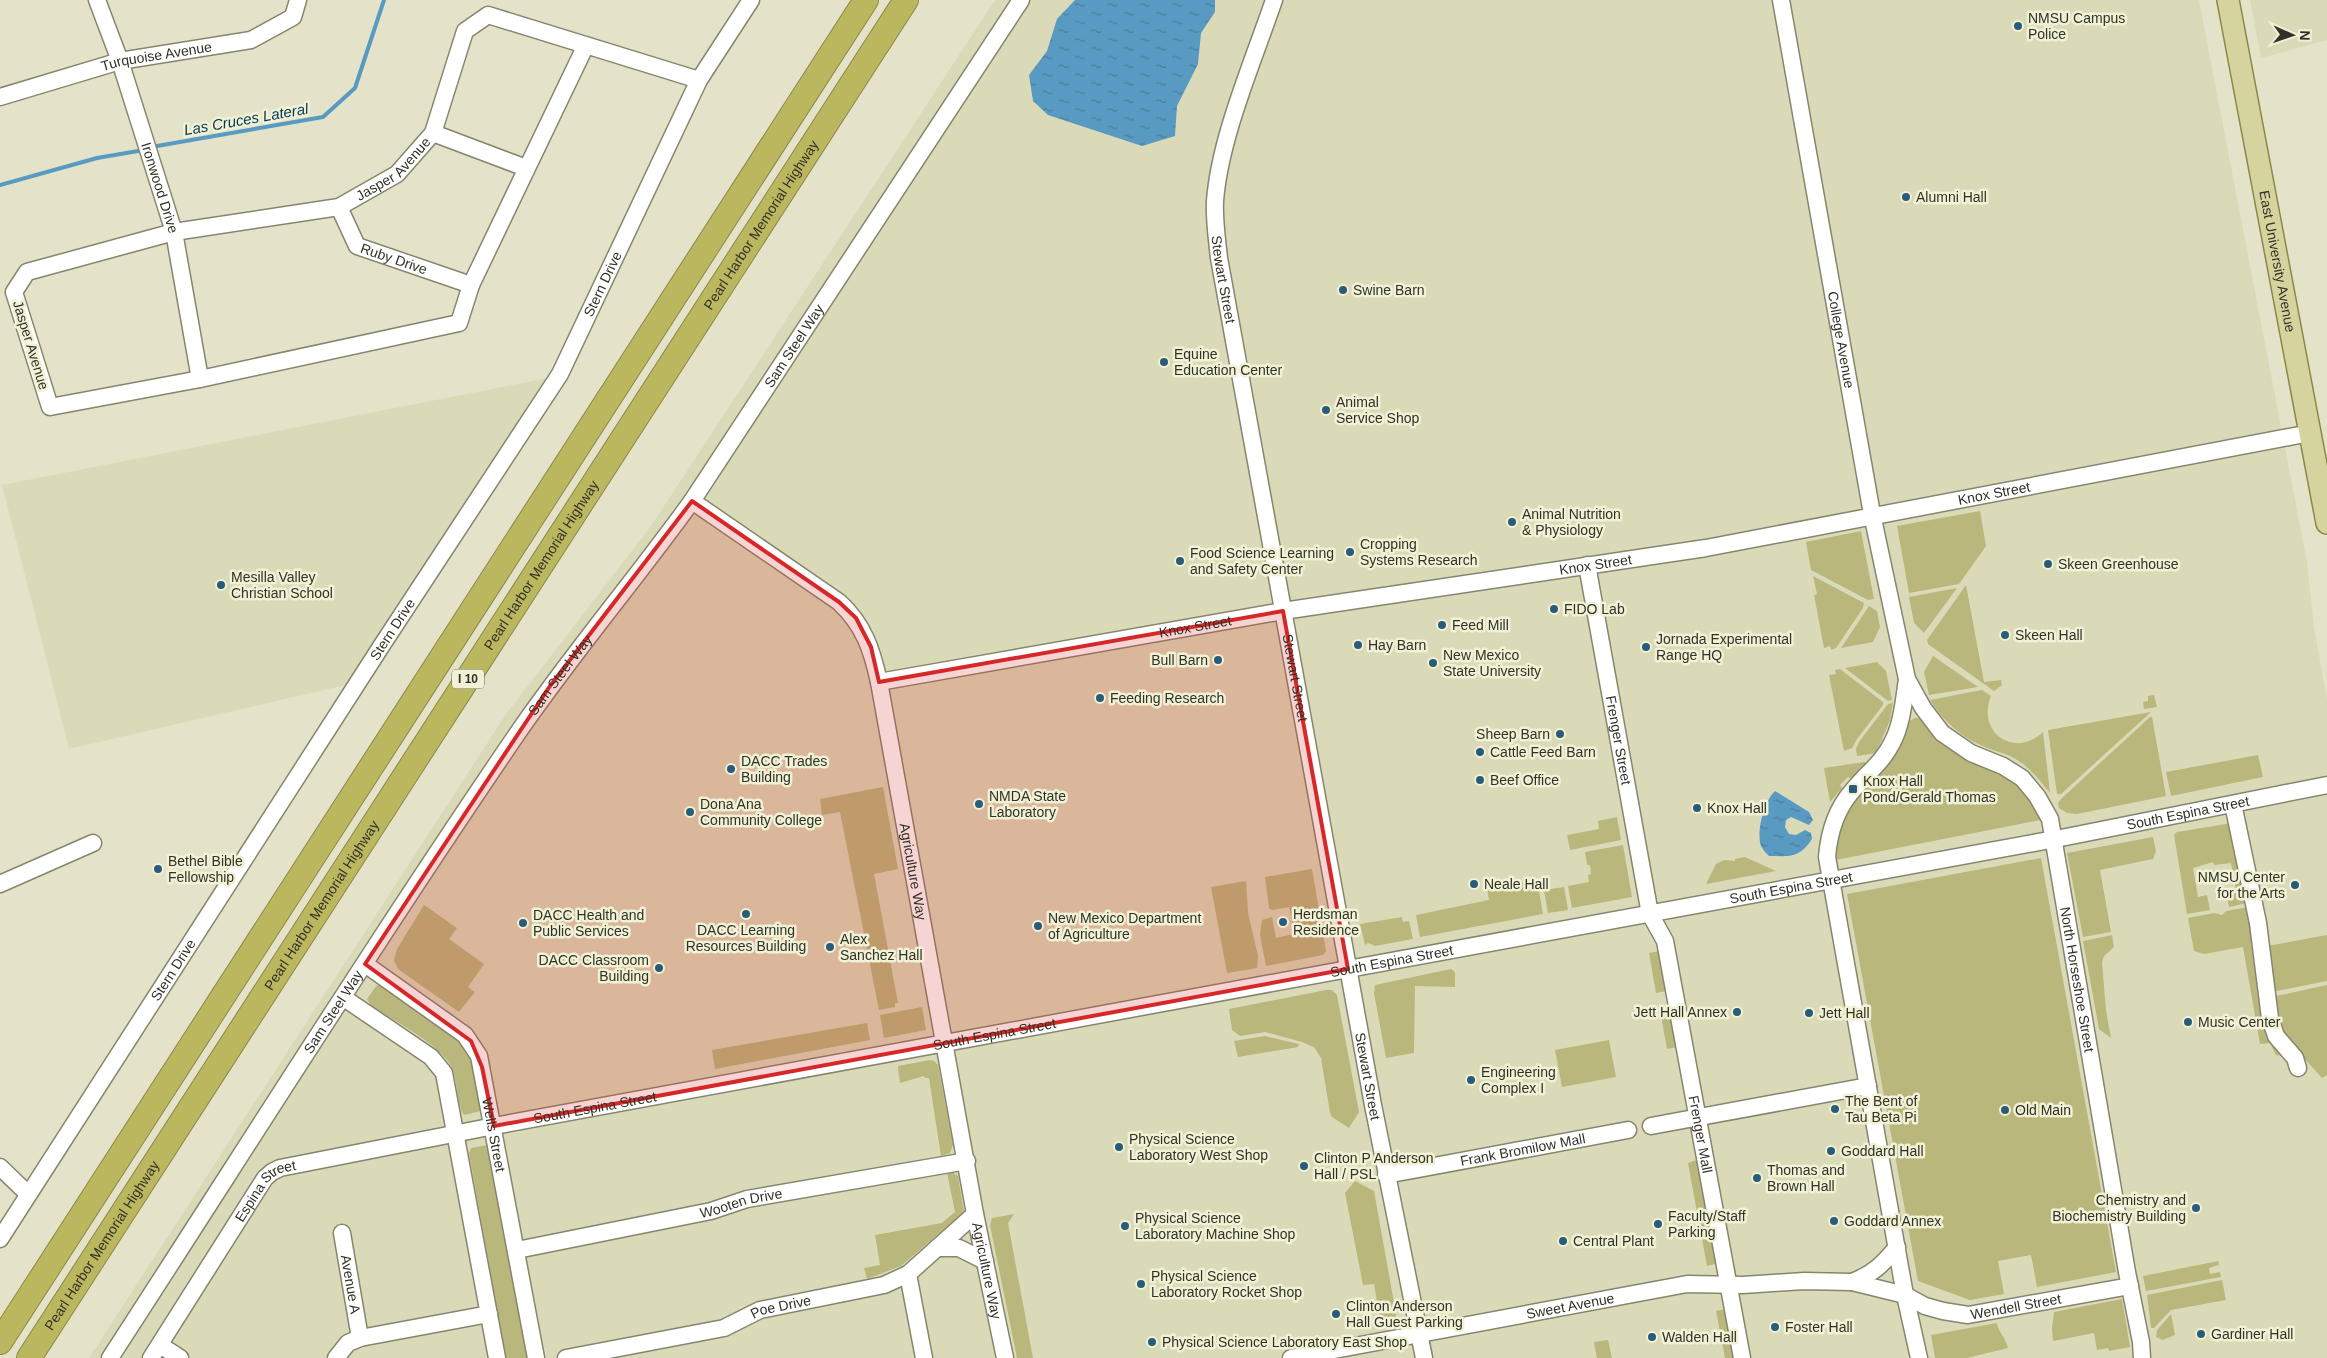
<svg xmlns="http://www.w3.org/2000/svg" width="2327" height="1358" viewBox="0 0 2327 1358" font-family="Helvetica,sans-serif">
	<defs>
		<pattern id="water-ripples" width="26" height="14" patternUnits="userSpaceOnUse" patternTransform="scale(1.25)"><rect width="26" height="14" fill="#589ac2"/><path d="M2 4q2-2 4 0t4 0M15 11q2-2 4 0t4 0" fill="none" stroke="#497e9e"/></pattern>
	</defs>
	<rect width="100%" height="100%" fill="#e4e3c9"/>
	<g fill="#dbdab8">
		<polygon points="995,0 2199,0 2307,562 2314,627 2327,699 2327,1358 89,1358 506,714 651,526"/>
		<polygon points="2250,0 2327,0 2327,40 2261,58"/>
		<polygon points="548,378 350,684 69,749 2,485"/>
	</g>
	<g fill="#b9b77c">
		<polygon points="1980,511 1986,546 1959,584 1909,593 1897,526"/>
		<polygon points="1861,531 1874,599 1868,600 1811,570 1806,542"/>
		<polygon points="1813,576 1864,603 1863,608 1836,648 1831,650 1830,646 1824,648 1814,595 1817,594"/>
		<polygon points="1966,585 1984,682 2001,680 2002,685 1994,691 1928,644 1927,640"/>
		<polygon points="1957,588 1924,633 1914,623 1909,597"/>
		<polygon points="1869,606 1877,611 1880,627 1873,642 1841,648"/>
		<polygon points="1933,656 1978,687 1929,695 1924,672"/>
		<polygon points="1877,662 1886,671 1892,700 1888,701 1845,668"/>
		<polygon points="1840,669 1883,702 1883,705 1857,739 1852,748 1844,751 1829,675 1836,674 1835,670"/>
		<path d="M1982 690 1991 696C1976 733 2015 759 2043 732L2050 793C2039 780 2030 767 2014 758 2005 753 1995 751 1985 747 1962 738 1943 721 1930 700Z"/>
		<polygon points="2154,695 2157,707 2144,709 2143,702 2148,701 2148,696"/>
		<polygon points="1893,703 1890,720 1876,753 1857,756 1856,749 1859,742 1888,704"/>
		<polygon points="2151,712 2061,794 2057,794 2048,730"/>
		<polygon points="2150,717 2152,717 2166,796 2077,814 2067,813 2059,808 2058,803 2062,798"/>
		<polygon points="1915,718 1919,718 1934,735 1958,753 2013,778 2035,805 2041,820 1836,860 1836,835 1849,805 1887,766 1893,757 1905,723"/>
		<polygon points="2258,755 2263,777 2171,796 2166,772"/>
		<polygon points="1864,762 1868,763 1851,779 1848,777 1840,785 1842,788 1830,802 1824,768"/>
		<polygon points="883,787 898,869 874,874 898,1003 895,1003 895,1007 879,1010 840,812 822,815 820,799"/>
		<polygon points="1617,817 1621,840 1570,850 1567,835 1599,829 1598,821"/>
		<polygon points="2232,823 2247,903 2229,907 2226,892 2236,890 2231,863 2214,865 2213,862 2193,868 2198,897 2207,895 2210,910 2187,914 2174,835 2177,832"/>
		<polygon points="2153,837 2156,851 2153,859 2100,870 2111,932 2083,937 2067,853"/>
		<polygon points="1623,845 1632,897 1572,908 1568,886 1589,882 1588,875 1591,874 1590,865 1587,865 1585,852"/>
		<polygon points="1745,857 1776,871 1706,884 1716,864 1724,860 1735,861 1735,859"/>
		<polygon points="2041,858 2116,1272 2037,1287 2031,1255 1998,1261 2004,1294 1970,1300 1918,1281 1847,894"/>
		<polygon points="1312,869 1326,951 1323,955 1318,956 1266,966 1260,935 1262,920 1272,917 1276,938 1294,934 1289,907 1272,910 1269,908 1265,877"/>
		<polygon points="1537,880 1543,914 1420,937 1416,915 1489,900 1487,889 1497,887 1498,891 1501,890 1500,886"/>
		<polygon points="1246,881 1248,913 1258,956 1257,968 1227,973 1211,887"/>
		<polygon points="1564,887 1568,910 1548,913 1544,890"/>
		<polygon points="424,905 457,928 449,939 484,964 468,987 475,992 459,1012 398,969 394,960 397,949"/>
		<polygon points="2248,907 2284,1056 2276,1055 2270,1043 2260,1044 2243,947 2204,954 2194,951 2188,918 2214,913 2222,915 2226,911"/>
		<polygon points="1402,917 1403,922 1409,921 1413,939 1375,946 1368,943 1365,945 1360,924"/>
		<polygon points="2112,935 2114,947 2104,956 2102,962 2106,1011 2111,1038 2099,1029 2083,941"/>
		<polygon points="2327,935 2327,981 2272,992 2267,946"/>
		<polygon points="1660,951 1667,991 1656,993 1649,953"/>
		<polygon points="1451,969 1455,972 1455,987 1415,986 1414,1053 1386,1058 1374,993 1375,985"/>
		<path d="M377 985 384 987 460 1040 472 1057 481 1111 464 1115 462 1112C456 1098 458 1080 451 1066 440 1045 392 1019 371 1006L367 999Z"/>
		<polygon points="2327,985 2327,1075 2322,1078 2280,1032 2272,997"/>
		<polygon points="1326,990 1332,990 1337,995 1359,1112 1349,1128 1332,1117 1330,1113 1321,1058 1314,1047 1302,1042 1265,1032 1240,1036 1232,1030 1229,1009"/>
		<polygon points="922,1007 926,1030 884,1038 880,1015"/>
		<polygon points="1672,1014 1678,1047 1667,1049 1661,1016"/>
		<polygon points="867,1023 870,1040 715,1069 712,1050"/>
		<polygon points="1265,1036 1299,1044 1298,1047 1238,1057 1234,1041"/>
		<polygon points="1609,1040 1616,1077 1562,1087 1555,1050"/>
		<polygon points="930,1060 934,1061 938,1065 953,1145 950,1153 941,1156 929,1078 925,1078 924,1076 900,1083 898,1068 898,1066"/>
		<polygon points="488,1145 529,1358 506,1358 469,1153 471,1148"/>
		<polygon points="1699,1159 1719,1263 1707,1266 1688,1163"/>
		<polygon points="952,1172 958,1176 964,1212 901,1266 867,1279 864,1268 880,1265 875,1235 942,1223 955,1212 947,1173"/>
		<polygon points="1355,1181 1374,1191 1396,1314 1396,1320 1392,1323 1381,1325 1374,1284 1363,1285 1345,1193"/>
		<polygon points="1014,1214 1008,1223 1033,1358 1017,1358 990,1225 992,1218"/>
		<polygon points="2218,1261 2219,1265 2209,1268 2210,1274 2220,1272 2221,1277 2146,1291 2143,1276"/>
		<polygon points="2222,1280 2226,1300 2171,1310 2154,1328 2151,1328 2147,1295"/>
		<polygon points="2122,1299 2130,1347 2109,1351 2108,1348 2097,1350 2094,1333 2053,1341 2052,1328 2054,1312"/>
		<polygon points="1726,1309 1735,1358 1725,1358 1716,1311"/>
		<polygon points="2171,1314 2175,1335 2163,1340 2156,1337 2157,1330"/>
		<path d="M1997 1323C1998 1332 2006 1338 2008 1348L1967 1358H1935L1931 1335Z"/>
		<polygon points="1608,1340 1612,1358 1597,1358 1594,1342"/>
	</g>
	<g fill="url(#water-ripples)">
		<polygon points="1075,0 1215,0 1215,12 1201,33 1198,64 1177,106 1175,136 1142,146 1048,115 1033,101 1029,75 1047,51 1057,19"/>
		<path d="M1775 791 1809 812 1813 820 1809 825 1791 817 1786 820 1785 827 1789 834 1796 835 1805 830 1811 833 1812 839C1799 859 1789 856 1769 856 1766 853 1763 850 1761 846 1756 832 1764 801 1775 791Z"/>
	</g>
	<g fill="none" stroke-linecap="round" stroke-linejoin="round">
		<g stroke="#589ac2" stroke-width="4">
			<polyline points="157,146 323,117 355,88 384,0"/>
			<polyline points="0,185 97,158 138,151"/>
		</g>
		<g stroke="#86856d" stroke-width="19">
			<g id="minor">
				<path id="s1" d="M97 0 120 61 174 232 200 379"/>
				<path id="s2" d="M1274 0C1253 62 1220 137 1215 201 1214 220 1217 239 1219 258L1373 1105 1424 1358"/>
				<path id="s3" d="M1781 0 1872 514 1907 679 1923 708 1942 733 1971 753 2003 766 2022 778 2037 796 2050 819 2127 1272 2141 1342 2142 1358"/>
				<path id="s4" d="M586 45 471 285 459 323 200 379 50 407 14 292 27 272 174 232 339 207 397 174 433 133 465 31 488 15 699 80"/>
				<path id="s5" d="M0 97 120 61 251 40 293 17 298 0"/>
				<polyline points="433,133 526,168"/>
				<path id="s6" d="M339 207 357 246 471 285"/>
				<path id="s7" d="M692 501 839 602C864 625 872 650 879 682L975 1214 1005 1358"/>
				<path id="s8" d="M1587 565 1650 914 1665 941 1742 1358"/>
				<path d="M1907 679C1904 699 1902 725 1892 743 1882 763 1867 773 1853 790 1837 808 1829 832 1827 857L1905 1295 1919 1358"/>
				<path id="s9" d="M879 682 1283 611 1706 548 2310 433"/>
				<polyline points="2233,804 2258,923 2270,1018 2276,1036 2295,1058 2298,1068"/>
				<polyline points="0,884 93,843"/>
				<path id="s10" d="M365 964 465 1035 479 1056 536 1358"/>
				<polyline points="344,998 431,1057 444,1073 497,1358"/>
				<polyline points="1651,1126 1868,1086"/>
				<polyline points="0,1167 28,1194"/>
				<path id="s11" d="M1386 1175 1628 1130"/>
				<path id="s12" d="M342 1233 360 1338"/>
				<path id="s13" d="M0 1239 382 645 560 374 699 80 751 0"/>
				<polyline points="937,1248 959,1248 985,1261"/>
				<path id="s14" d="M517 1250 711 1211 747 1199 967 1161"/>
				<polyline points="908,1274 924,1358"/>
				<path d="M1852 1282C1873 1274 1883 1264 1897 1247"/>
				<polyline points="160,1345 180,1358"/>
				<path id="s15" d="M110 1358C245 1150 377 939 517 734 572 654 635 580 692 501L1021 0"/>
				<path id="s16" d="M151 1358 265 1178 272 1172 280 1168 494 1126 2066 837 2327 785"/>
				<polyline points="336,1358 348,1343 360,1338 489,1314"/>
				<path id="s17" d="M566 1358 724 1328 760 1310 884 1285 908 1274 975 1214"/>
				<path id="s18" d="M1291 1358 1687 1284 1743 1285 1804 1281 1852 1282 1905 1295 1925 1306 1943 1311 1968 1315 2130 1286"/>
			</g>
		</g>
		<g stroke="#8b884b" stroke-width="24">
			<g id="major">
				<path id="s19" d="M2228 0 2327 523"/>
			</g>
		</g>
		<g stroke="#8b884b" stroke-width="26">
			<g id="highway">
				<polyline points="0,1342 866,0"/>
				<path id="s20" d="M29 1358 906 0"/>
			</g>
		</g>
		<use href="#minor" stroke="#fff" stroke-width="16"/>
		<use href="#major" stroke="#d6d49e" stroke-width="21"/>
		<use href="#highway" stroke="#bbb75e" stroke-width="24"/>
	</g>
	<path fill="#d62828" fill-opacity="0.2" stroke="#d62828" stroke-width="4" stroke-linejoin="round" d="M692 501 839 602 856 618 871 647 879 682 1283 611 1348 969 494 1126 482 1067 471 1041 365 964 550 686Z"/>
	<g fill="#295c79" stroke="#f1f1d6" stroke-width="2">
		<circle cx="2018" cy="26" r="5"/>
		<circle cx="1906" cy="197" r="5"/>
		<circle cx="1343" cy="290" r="5"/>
		<circle cx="1164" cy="362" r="5"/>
		<circle cx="1326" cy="410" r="5"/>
		<circle cx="1512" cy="522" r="5"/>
		<circle cx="1350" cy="552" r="5"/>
		<circle cx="1180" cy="561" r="5"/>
		<circle cx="2048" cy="564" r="5"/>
		<circle cx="221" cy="585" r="5"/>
		<circle cx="1554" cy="609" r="5"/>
		<circle cx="1442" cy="625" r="5"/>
		<circle cx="2005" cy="635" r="5"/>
		<circle cx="1358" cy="645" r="5"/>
		<circle cx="1646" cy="647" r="5"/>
		<circle cx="1218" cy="660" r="5"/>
		<circle cx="1433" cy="663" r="5"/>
		<circle cx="1100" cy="698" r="5"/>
		<circle cx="1560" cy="734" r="5"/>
		<circle cx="1480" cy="752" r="5"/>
		<circle cx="731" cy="769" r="5"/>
		<circle cx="1480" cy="780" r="5"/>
		<rect x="1848" y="784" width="10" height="10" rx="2.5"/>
		<circle cx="979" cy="804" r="5"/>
		<circle cx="1697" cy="808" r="5"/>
		<circle cx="690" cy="812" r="5"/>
		<circle cx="158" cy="869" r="5"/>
		<circle cx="1474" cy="884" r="5"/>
		<circle cx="2295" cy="885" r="5"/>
		<circle cx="746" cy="914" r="5"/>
		<circle cx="1283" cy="922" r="5"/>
		<circle cx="523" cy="923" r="5"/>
		<circle cx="1038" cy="926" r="5"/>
		<circle cx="830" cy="947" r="5"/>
		<circle cx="659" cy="968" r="5"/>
		<circle cx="1737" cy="1012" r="5"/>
		<circle cx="1809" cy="1013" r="5"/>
		<circle cx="2188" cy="1022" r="5"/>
		<circle cx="1471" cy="1080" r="5"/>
		<circle cx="1835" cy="1109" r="5"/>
		<circle cx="2005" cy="1110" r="5"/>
		<circle cx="1119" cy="1147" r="5"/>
		<circle cx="1831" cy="1151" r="5"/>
		<circle cx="1304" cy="1166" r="5"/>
		<circle cx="1757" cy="1178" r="5"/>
		<circle cx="2196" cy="1208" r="5"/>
		<circle cx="1834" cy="1221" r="5"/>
		<circle cx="1658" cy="1224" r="5"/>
		<circle cx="1125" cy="1226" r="5"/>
		<circle cx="1563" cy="1241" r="5"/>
		<circle cx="1141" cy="1284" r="5"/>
		<circle cx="1336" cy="1314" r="5"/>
		<circle cx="1775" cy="1327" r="5"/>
		<circle cx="2201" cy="1334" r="5"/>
		<circle cx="1652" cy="1337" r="5"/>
		<circle cx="1152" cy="1342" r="5"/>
	</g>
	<g text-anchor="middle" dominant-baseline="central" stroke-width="5" stroke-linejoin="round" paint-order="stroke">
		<rect fill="#f1f1d6" stroke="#6b6b5c" stroke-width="1" x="452" y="669.5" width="32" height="19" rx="4"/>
		<g font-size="12" font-weight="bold" fill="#313127">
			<text x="468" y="679">I 10</text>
		</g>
		<g font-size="14" fill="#313127" stroke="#f1f1d6" text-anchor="start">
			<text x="2028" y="18">NMSU Campus<tspan x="2028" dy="16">Police</tspan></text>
			<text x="1916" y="197">Alumni Hall</text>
			<text x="1353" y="290">Swine Barn</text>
			<text x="1174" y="354">Equine<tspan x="1174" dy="16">Education Center</tspan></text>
			<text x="1336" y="402">Animal<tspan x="1336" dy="16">Service Shop</tspan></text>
			<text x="1522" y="514">Animal Nutrition<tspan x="1522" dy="16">&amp; Physiology</tspan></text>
			<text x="1360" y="544">Cropping<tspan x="1360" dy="16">Systems Research</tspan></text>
			<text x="1190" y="553">Food Science Learning<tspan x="1190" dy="16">and Safety Center</tspan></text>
			<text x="2058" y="564">Skeen Greenhouse</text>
			<text x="231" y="577">Mesilla Valley<tspan x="231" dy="16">Christian School</tspan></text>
			<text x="1564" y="609">FIDO Lab</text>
			<text x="1452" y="625">Feed Mill</text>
			<text x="2015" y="635">Skeen Hall</text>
			<text x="1656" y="639">Jornada Experimental<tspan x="1656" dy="16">Range HQ</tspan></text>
			<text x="1368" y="645">Hay Barn</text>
			<text x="1443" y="655">New Mexico<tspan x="1443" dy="16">State University</tspan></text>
			<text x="1208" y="660" text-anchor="end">Bull Barn</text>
			<text x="1110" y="698">Feeding Research</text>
			<text x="1550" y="734" text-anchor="end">Sheep Barn</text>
			<text x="1490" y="752">Cattle Feed Barn</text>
			<text x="741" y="761">DACC Trades<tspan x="741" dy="16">Building</tspan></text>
			<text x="1490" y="780">Beef Office</text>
			<text x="1863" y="781">Knox Hall<tspan x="1863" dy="16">Pond/Gerald Thomas</tspan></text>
			<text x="989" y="796">NMDA State<tspan x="989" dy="16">Laboratory</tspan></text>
			<text x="700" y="804">Dona Ana<tspan x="700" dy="16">Community College</tspan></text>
			<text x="1707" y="808">Knox Hall</text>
			<text x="168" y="861">Bethel Bible<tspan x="168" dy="16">Fellowship</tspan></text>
			<text x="2285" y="877" text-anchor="end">NMSU Center<tspan x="2285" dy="16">for the Arts</tspan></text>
			<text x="1484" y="884">Neale Hall</text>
			<text x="1293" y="914">Herdsman<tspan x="1293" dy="16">Residence</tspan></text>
			<text x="533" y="915">DACC Health and<tspan x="533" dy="16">Public Services</tspan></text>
			<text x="1048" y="918">New Mexico Department<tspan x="1048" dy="16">of Agriculture</tspan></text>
			<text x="746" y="930" text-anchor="middle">DACC Learning<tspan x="746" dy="16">Resources Building</tspan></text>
			<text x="840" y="939">Alex<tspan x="840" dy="16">Sanchez Hall</tspan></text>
			<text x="649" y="960" text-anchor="end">DACC Classroom<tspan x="649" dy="16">Building</tspan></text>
			<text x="1727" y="1012" text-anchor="end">Jett Hall Annex</text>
			<text x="1819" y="1013">Jett Hall</text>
			<text x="2198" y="1022">Music Center</text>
			<text x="1481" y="1072">Engineering<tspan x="1481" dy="16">Complex I</tspan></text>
			<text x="1845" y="1101">The Bent of<tspan x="1845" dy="16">Tau Beta Pi</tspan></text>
			<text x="2015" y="1110">Old Main</text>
			<text x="1129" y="1139">Physical Science<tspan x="1129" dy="16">Laboratory West Shop</tspan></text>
			<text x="1841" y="1151">Goddard Hall</text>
			<text x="1314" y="1158">Clinton P Anderson<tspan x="1314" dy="16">Hall / PSL</tspan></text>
			<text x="1767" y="1170">Thomas and<tspan x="1767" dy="16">Brown Hall</tspan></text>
			<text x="2186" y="1200" text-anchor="end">Chemistry and<tspan x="2186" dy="16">Biochemistry Building</tspan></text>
			<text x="1668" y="1216">Faculty/Staff<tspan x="1668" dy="16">Parking</tspan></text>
			<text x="1135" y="1218">Physical Science<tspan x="1135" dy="16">Laboratory Machine Shop</tspan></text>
			<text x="1844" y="1221">Goddard Annex</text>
			<text x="1573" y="1241">Central Plant</text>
			<text x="1151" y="1276">Physical Science<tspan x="1151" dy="16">Laboratory Rocket Shop</tspan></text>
			<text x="1346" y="1306">Clinton Anderson<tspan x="1346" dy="16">Hall Guest Parking</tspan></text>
			<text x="1785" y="1327">Foster Hall</text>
			<text x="2211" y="1334">Gardiner Hall</text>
			<text x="1662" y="1337">Walden Hall</text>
			<text x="1162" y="1342">Physical Science Laboratory East Shop</text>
		</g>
		<g font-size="14" fill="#313127" stroke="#f1f1d6">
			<text stroke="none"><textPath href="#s5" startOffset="162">Turquoise Avenue</textPath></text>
			<text stroke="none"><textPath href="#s4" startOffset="1254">Jasper Avenue</textPath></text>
			<text stroke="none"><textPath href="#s1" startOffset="198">Ironwood Drive</textPath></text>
			<text stroke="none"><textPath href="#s20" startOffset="1349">Pearl Harbor Memorial Highway</textPath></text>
			<text stroke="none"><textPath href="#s6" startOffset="82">Ruby Drive</textPath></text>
			<text stroke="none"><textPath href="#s19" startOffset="266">East University Avenue</textPath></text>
			<text stroke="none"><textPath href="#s2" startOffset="289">Stewart Street</textPath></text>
			<text stroke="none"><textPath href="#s13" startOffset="1130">Stern Drive</textPath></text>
			<text stroke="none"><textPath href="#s3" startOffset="345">College Avenue</textPath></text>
			<text transform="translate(31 345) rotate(73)">Jasper Avenue</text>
			<text stroke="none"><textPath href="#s15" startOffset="1222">Sam Steel Way</textPath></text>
			<text stroke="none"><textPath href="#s9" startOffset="1131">Knox Street</textPath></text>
			<text stroke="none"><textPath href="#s9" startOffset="726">Knox Street</textPath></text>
			<text stroke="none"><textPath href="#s20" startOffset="944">Pearl Harbor Memorial Highway</textPath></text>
			<text stroke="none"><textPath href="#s9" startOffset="321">Knox Street</textPath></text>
			<text stroke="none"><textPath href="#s13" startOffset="725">Stern Drive</textPath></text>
			<text stroke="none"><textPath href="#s15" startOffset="818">Sam Steel Way</textPath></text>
			<text stroke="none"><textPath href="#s2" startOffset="694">Stewart Street</textPath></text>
			<text stroke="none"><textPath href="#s8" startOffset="178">Frenger Street</textPath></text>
			<text stroke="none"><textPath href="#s16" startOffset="2172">South Espina Street</textPath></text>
			<text stroke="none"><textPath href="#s7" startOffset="462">Agriculture Way</textPath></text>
			<text stroke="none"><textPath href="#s16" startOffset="1768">South Espina Street</textPath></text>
			<text stroke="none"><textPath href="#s20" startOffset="539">Pearl Harbor Memorial Highway</textPath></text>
			<text stroke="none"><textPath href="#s16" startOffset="1362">South Espina Street</textPath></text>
			<text stroke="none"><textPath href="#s13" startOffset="320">Stern Drive</textPath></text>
			<text stroke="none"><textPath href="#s3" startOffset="1060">North Horseshoe Street</textPath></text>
			<text stroke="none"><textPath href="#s15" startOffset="412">Sam Steel Way</textPath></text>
			<text stroke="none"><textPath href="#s16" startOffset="958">South Espina Street</textPath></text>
			<text stroke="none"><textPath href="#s2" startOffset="1099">Stewart Street</textPath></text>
			<text stroke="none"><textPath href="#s16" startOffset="552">South Espina Street</textPath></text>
			<text stroke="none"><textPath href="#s10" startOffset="228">Wells Street</textPath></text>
			<text stroke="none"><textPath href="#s8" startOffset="582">Frenger Mall</textPath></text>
			<text stroke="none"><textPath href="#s11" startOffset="139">Frank Bromilow Mall</textPath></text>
			<text stroke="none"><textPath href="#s16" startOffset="205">Espina Street</textPath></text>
			<text stroke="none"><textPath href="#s14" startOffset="229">Wooten Drive</textPath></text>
			<text stroke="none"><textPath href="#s20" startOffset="134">Pearl Harbor Memorial Highway</textPath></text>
			<text stroke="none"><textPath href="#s7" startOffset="868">Agriculture Way</textPath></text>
			<text stroke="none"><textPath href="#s12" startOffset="52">Avenue A</textPath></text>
			<text stroke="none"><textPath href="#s18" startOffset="284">Sweet Avenue</textPath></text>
			<text stroke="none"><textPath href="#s18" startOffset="738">Wendell Street</textPath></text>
			<text stroke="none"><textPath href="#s17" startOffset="222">Poe Drive</textPath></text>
		</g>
		<g font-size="15" font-style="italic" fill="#003954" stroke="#f1f1d6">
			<text transform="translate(246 119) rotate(-10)">Las Cruces Lateral</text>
		</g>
	</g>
	<g transform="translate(2292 35) rotate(92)" stroke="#f1f1d6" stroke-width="4" paint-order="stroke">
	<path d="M0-4L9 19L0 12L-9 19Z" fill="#313127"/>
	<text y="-8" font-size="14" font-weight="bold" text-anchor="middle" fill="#313127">N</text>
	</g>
</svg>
